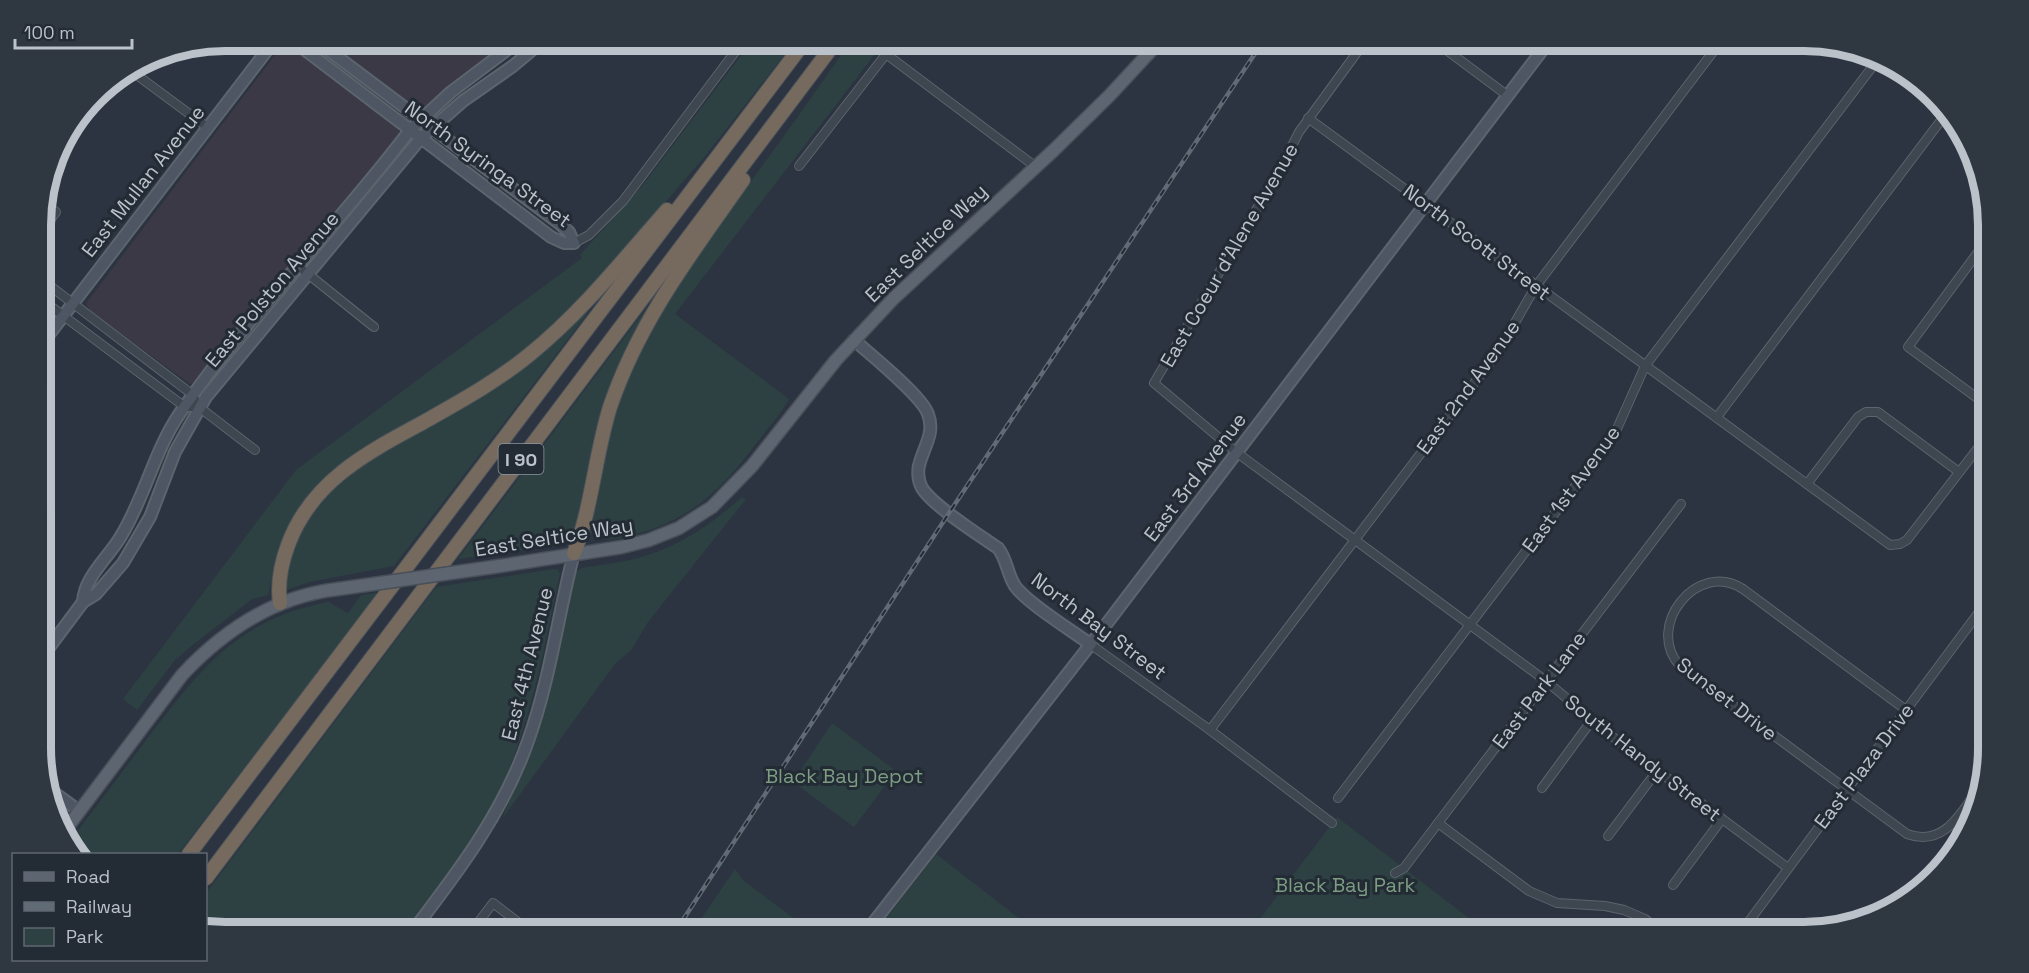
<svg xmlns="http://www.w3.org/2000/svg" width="2029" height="973" viewBox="0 0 2029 973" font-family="'Space Grotesk',sans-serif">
	<rect width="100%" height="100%" fill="#2b3440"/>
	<g fill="#3a3945">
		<polygon points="323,41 514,41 423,110 412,106"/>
		<polygon points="286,45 291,46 396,124 400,134 397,140 197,382 190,384 92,313 87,306 87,302 281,47"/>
	</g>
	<g fill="#2e4142">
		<polygon points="752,41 795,41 706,155 607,270 554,327 489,379 361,451 286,536 276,558 268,595 252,599 190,647 175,660 137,710 123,699 296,470 582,258 580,255 642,186"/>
		<path d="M851 41H885L675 314 789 399C781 414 769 427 759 440 723 488 693 519 633 535 617 539 603 544 590 533L589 526 613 410 629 370 677 282 784 136Z"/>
		<path d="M654 298C619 360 600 418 585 488 581 506 580 531 566 544L458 559Z"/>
		<polygon points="595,301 585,317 394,566 309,582 286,590 283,585 283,569 302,526 329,490 362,463 446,416"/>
		<path d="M742 497 746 499 648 622 632 649 615 664 502 819 527 760 548 698 575 572 582 568C605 564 629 562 651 554 686 542 715 521 742 497Z"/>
		<path d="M554 569 558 570 560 574C544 647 529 735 494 802 469 849 435 890 403 932H225L206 929V893L436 587Z"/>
		<path d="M378 593 178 854H76L71 841 72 838C98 804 124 770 150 735 202 667 239 619 328 602L348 613 361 595Z"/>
		<polygon points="832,723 896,771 854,827 793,782"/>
		<polygon points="1337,817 1487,932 1250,932"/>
		<polygon points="936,854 1029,926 1040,932 876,932"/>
		<polygon points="735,869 744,881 812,932 731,932 724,927 720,932 692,932"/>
		<polygon points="1192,920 1209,932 1185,932"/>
	</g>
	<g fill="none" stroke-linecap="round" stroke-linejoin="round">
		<g stroke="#5c646d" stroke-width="10">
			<g id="street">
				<polyline points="1366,40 1299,132 1279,171 1154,383 1236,452 1546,681 1619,742 1788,868"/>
				<polyline points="1433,40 1508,96"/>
				<polyline points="886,54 1036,167"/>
				<polyline points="130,70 207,127"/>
				<polyline points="1308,118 1890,545 1900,544 1907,540 1988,435"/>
				<polyline points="799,166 897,40"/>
				<polyline points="41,232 56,212 44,203"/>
				<polyline points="1987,240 1908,347 1988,406"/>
				<polyline points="574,243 589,235 623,201 744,40"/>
				<polyline points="298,266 374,327"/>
				<polyline points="41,279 193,395 199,407 255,450"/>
				<polyline points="41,299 185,407 199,407"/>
				<polyline points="1717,417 1948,111"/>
				<polyline points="1807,484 1858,417 1866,412 1878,412 1959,472"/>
				<polyline points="1090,644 1210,730 1332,823"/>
				<path d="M1906 710 1743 589C1697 559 1644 627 1680 666L1907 834C1945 848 1962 811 1981 785"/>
				<polyline points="1210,730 1498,352 1536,286 1722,40"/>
				<polyline points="1542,788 1592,720"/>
				<polyline points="1338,798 1596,459 1616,431 1645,366 1879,58"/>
				<polyline points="1438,823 1529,891 1557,903 1605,906 1624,910 1645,919 1661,932"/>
				<polyline points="1608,836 1657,771"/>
				<polyline points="1395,873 1404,868 1438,823 1681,504"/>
				<polyline points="1673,885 1722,819"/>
				<polyline points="471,932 493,903 531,932"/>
				<polyline points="1741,932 1988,600"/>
			</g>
		</g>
		<g stroke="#5c646d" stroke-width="14">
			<g id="secondary">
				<polyline points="292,40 551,237 564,243 574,243 569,232 560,224 315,40"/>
				<path d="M854 340C871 355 922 396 928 414 935 432 925 445 920 462 917 470 918 481 922 488 933 506 979 535 998 548 1007 559 1007 574 1015 586 1027 603 1071 630 1090 644"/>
				<polyline points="41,345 275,40"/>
				<path d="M83 602C84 577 109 557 121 536 145 497 154 451 180 413 249 313 337 227 410 130L451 92 520 40"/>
				<polyline points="42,657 83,602 96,594 123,563 150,517 175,452 206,397 421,138 463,101 513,66 544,40"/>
				<polyline points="49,789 79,811"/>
				<path d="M412 932C458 872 503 813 528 741 550 680 558 615 574 553"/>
				<polyline points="866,932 1108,622 1550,40"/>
			</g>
		</g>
		<g stroke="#484f59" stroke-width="15">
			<g id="primary">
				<polyline points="493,567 622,547 649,540 679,528 712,507 752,466 836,360 894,298 1054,150 1110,95 1161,40"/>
				<path d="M66 829 182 675C225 629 275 596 338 589"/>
			</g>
		</g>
		<g stroke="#49515a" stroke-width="16">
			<g id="highway">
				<path d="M574 553C592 508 595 455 610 407 639 321 691 254 743 180"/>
				<path d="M280 603C277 582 281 564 288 545 311 482 366 453 422 423 459 402 496 382 529 355 581 313 623 260 667 210"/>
				<polyline points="189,854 806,40"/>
				<polyline points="206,878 837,40"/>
			</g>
		</g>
		<use href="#street" stroke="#3e4650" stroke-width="8"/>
		<use href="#secondary" stroke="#4d5662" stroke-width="10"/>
		<use href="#primary" stroke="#5d6570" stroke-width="12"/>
		<use href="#highway" stroke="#756a5d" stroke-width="14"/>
		<g stroke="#616b76" stroke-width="4.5">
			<polyline id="rail" points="675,932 949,513 1264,40"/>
		</g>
		<use href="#rail" stroke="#232b35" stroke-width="2" stroke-dasharray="7" stroke-linecap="butt"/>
		<g stroke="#484f59" stroke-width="15" stroke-linecap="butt">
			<polyline id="primary-bridge" points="338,589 493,567"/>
		</g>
		<use href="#primary-bridge" stroke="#5d6570" stroke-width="12"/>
	</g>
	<g text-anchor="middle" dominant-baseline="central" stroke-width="6" stroke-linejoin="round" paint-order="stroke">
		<rect fill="#232b35" stroke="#8d959d" stroke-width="1.5" x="498.5" y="444" width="45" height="30" rx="4.5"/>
		<g font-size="18" font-weight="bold" fill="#bbc2ca">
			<text x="521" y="459">I 90</text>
		</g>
		<g font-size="20" fill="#bbc2ca" stroke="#232b35">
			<text transform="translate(488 164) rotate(36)">North Syringa Street</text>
			<text transform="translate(143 181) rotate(-52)">East Mullan Avenue</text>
			<text transform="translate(1477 242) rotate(37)">North Scott Street</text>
			<text transform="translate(926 243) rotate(-44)">East Seltice Way</text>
			<text transform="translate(1229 255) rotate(-60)">East Coeur d'Alene Avenue</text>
			<text transform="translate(272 289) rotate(-50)">East Polston Avenue</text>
			<text transform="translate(1468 387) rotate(-54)">East 2nd Avenue</text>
			<text transform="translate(1195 477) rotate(-53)">East 3rd Avenue</text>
			<text transform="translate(1571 489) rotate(-54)">East 1st Avenue</text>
			<text transform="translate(554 537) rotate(-9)">East Seltice Way</text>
			<text transform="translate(1099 626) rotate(37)">North Bay Street</text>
			<text transform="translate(527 664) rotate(-76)">East 4th Avenue</text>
			<text transform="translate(1539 690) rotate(-53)">East Park Lane</text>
			<text transform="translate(1727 699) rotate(38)">Sunset Drive</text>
			<text transform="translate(1643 758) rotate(38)">South Handy Street</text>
			<text transform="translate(1864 766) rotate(-53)">East Plaza Drive</text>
		</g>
		<g font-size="20" fill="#7d9d83" stroke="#232b35">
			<text x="844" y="776">Black Bay Depot</text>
			<text x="1345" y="885">Black Bay Park</text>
		</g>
	</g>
	<path d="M0 0H2029V973H0ZM225 51H1804A174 174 0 0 1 1978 225V748A174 174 0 0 1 1804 922H225A174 174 0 0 1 51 748V225A174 174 0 0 1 225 51Z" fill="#2f3741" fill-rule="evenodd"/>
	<path fill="none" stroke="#bbc2ca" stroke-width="8" d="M225 51H1804A174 174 0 0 1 1978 225V748A174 174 0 0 1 1804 922H225A174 174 0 0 1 51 748V225A174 174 0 0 1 225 51Z"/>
	<rect x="12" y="853" width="195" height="108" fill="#232b35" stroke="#606771" stroke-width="1.5"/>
	<rect x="24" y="872" width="30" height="9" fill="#5d6570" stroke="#606771" stroke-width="1.5"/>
	<text x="66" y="883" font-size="18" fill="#bbc2ca">Road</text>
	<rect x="24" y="902" width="30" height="9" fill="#616b76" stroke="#606771" stroke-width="1.5"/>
	<text x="66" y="913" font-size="18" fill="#bbc2ca">Railway</text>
	<rect x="24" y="928" width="30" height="18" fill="#2e4142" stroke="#606771" stroke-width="1.5"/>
	<text x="66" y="943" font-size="18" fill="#bbc2ca">Park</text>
	<path d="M15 39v9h117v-9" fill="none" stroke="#bbc2ca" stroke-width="3"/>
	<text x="24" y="39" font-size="18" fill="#bbc2ca" stroke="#232b35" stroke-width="4.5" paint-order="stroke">100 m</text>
</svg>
